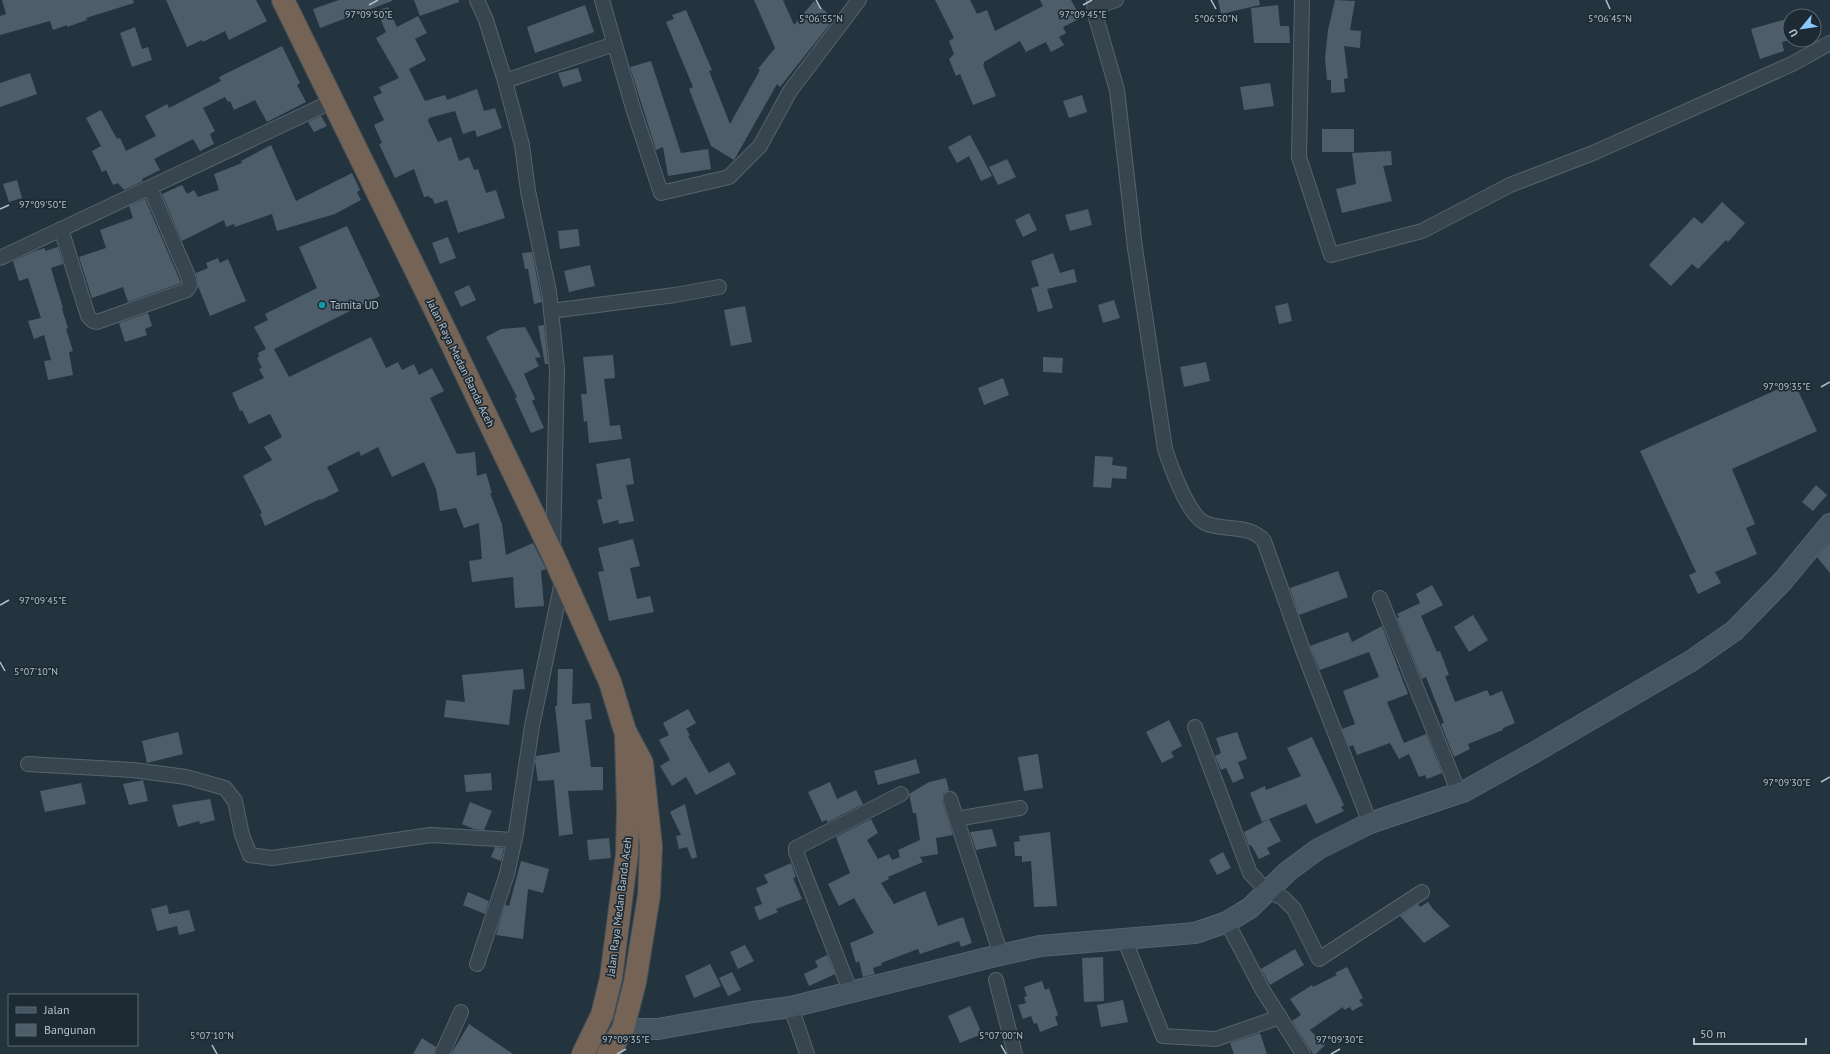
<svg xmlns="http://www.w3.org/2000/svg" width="1830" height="1054" viewBox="0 0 1830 1054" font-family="'PT Sans',sans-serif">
	<rect width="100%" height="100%" fill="#24343f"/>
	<g fill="#4d5e6a">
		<polygon points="2,0 133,0 134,3 86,18 87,20 67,27 67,25 53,30 50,21 0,35 0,16 6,14"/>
		<polygon points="166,0 256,0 267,21 229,40 225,31 203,42 202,40 187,47"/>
		<polygon points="339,0 392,0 392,1 320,28 313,9"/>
		<polygon points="414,0 459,0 459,2 420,16"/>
		<polygon points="754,0 783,0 794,25 814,1 834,19 780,87 777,84 734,160 711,146 689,89 693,87 666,22 674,19 672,15 686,10 712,70 709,71 730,124 760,70 758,69 775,48"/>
		<polygon points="935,0 970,0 977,14 987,10 995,31 1043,6 1040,0 1071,0 1081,18 1063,27 1066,33 1059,37 1064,45 1051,52 1046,42 1026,52 1020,41 984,62 984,64 983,65 996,96 973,105 960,74 956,76 949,59 954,54 949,41 954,38"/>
		<polygon points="1218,0 1259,0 1260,5 1221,14"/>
		<polygon points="1335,0 1355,1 1350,30 1361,31 1360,48 1344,46 1348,78 1344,79 1345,92 1331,93 1331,80 1327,80 1325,58 1328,30"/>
		<polygon points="585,5 594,32 535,53 527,27"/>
		<polygon points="1278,5 1280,26 1289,26 1290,43 1254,43 1251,8"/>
		<polygon points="388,7 397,27 418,16 427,33 415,39 426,60 409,69 425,101 445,95 447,100 477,89 484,111 495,108 502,128 477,137 475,130 463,134 455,111 429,118 428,121 438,142 451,137 459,161 469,157 474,170 478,169 486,193 496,190 505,218 458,233 447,200 435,204 432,198 430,198 429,196 424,197 414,169 395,178 379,144 382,143 374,125 384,120 373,97 382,93 379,87 399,78 376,38 386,32 377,11"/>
		<polygon points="1790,18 1790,40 1782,42 1784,51 1760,59 1751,29"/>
		<polygon points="135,27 142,49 148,47 152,60 132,67 120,33"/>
		<polygon points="282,46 300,83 297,85 306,102 267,122 255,100 234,110 230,101 228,102 225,97 203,108 215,131 210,134 214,144 200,151 193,139 154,159 160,170 142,179 143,181 124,190 118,183 113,185 106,170 102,172 92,151 101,146 86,118 101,110 117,139 120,138 126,151 156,136 145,116 167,104 169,108 221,81 219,77"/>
		<polygon points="651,61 681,153 708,149 711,169 668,176 663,147 656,150 630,67"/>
		<polygon points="578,68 582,81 563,87 558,73"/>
		<polygon points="30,73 37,94 0,107 0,83"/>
		<polygon points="1270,83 1274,106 1244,110 1240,87"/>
		<polygon points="1082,95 1087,112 1069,118 1063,101"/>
		<polygon points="321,116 327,126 314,132 308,122"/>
		<rect x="1322" y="129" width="32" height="23"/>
		<polygon points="970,135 992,176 981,181 969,156 957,163 948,147"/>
		<polygon points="271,145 296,201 352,173 360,190 357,192 361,200 335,214 277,231 272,214 235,227 234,224 226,227 224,220 182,241 162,194 182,185 187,194 194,190 198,197 219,190 214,174 242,163 241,161"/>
		<polygon points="1391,151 1392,165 1383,166 1392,201 1342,213 1336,189 1356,184 1352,153"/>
		<polygon points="1007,159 1016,177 998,185 989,167"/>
		<polygon points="17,180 22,198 9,202 3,184"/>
		<polygon points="145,199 181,283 128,302 123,287 92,298 79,257 106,248 100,230 133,218 129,206"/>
		<polygon points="1722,202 1745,223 1728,242 1726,240 1698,269 1692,264 1671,286 1649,265 1694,217 1702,224"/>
		<polygon points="1088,209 1092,225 1070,231 1065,215"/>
		<polygon points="1029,213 1037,230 1023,237 1015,220"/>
		<polygon points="347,226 380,296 274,349 289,377 371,337 386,368 398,362 402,370 414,364 419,375 432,368 444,391 430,398 457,454 475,452 477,476 486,473 492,493 490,493 502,524 506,555 533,543 546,569 541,571 544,606 515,608 513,577 472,582 469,561 482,559 479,523 464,528 456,508 440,511 436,489 424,462 392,477 378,447 361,456 359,451 327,467 339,491 321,500 320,499 265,526 260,514 262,513 243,476 272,460 264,447 282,437 270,414 249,424 242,410 240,411 232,393 264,378 259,369 262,368 257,358 259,357 258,353 266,349 254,327 268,320 265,314 317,288 299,247"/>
		<polygon points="578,229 580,246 560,249 558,231"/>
		<polygon points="448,237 456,258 440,264 432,243"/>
		<polygon points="58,247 63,264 51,268 63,308 62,309 68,328 66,329 73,351 69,352 73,375 48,380 44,361 51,360 44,335 34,339 28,321 41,318 28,278 19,281 13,261 35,251 45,248 45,251"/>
		<polygon points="532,252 542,302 534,304 528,269 525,269 522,253"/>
		<polygon points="1053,253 1060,273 1074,269 1077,282 1047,289 1053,308 1038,312 1031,288 1039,286 1031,261"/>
		<polygon points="218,258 220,263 228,259 246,301 210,316 198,286 196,273 208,268 206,263"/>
		<polygon points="590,265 595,286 569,292 564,271"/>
		<polygon points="469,285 476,300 461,307 454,292"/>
		<polygon points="1114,300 1120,318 1103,323 1098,305"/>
		<polygon points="1288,303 1292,321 1279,324 1275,306"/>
		<polygon points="745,306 752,342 731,346 724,310"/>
		<polygon points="148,313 152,326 145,329 147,335 125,342 119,323"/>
		<polygon points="544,325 548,364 545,364 538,326"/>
		<polygon points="525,327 541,357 535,358 539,366 524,374 535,399 532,401 544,428 531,433 515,398 517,397 486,337 501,329"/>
		<polygon points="613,355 615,378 604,379 610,426 620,425 622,439 589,443 587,421 584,422 581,394 587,394 583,357"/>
		<polygon points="1043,357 1063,358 1062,373 1043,372"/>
		<polygon points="1206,362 1210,381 1184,387 1180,367"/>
		<polygon points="1003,378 1009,395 984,405 978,388"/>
		<polygon points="1794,382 1817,431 1732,469 1755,524 1746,528 1757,554 1715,572 1721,583 1698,594 1689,575 1696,572 1640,451"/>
		<polygon points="1095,456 1113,457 1112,465 1127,467 1126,479 1112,478 1111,488 1093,487"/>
		<polygon points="630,458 634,484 626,485 634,521 619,524 618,520 603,524 597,500 602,499 596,464"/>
		<polygon points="1816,485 1827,495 1813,511 1802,502"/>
		<polygon points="633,539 640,566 630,568 637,599 650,596 654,612 609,621 598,572 604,571 598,548"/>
		<polygon points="1830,542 1830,573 1817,557"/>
		<polygon points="1338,571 1348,597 1299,615 1290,588"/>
		<polygon points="1432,585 1443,605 1421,616 1437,652 1440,651 1449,675 1445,676 1455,702 1487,690 1490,696 1502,691 1515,723 1503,728 1503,730 1468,744 1470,749 1454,757 1442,727 1441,724 1444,723 1426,677 1422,679 1397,618 1399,617 1397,614 1420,603 1416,594"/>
		<polygon points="1473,615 1488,640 1469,652 1454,627"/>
		<polygon points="1382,626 1408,694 1387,702 1404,743 1426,734 1442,773 1427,779 1425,775 1419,777 1409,754 1399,759 1390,743 1357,755 1353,745 1349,747 1342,729 1355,724 1343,691 1379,677 1369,652 1320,670 1310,646 1348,632 1352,642"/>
		<polygon points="523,669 525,689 513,690 509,725 444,717 446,700 465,702 462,675"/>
		<polygon points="558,669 573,669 572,704 590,703 592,719 585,720 591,767 603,767 603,790 568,791 573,834 559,836 554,780 538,781 535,761 536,756 560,752 555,706 557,706"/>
		<polygon points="688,709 696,723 686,729 690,735 688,736 709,773 729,762 736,774 696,795 686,777 672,786 660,766 670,760 659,740 669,735 663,723"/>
		<polygon points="1169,720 1182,746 1171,752 1174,757 1162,763 1146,732"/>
		<polygon points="178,732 183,754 147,763 142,741"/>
		<polygon points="1237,732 1247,759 1238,762 1244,778 1233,783 1226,768 1221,770 1215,756 1221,753 1216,738"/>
		<polygon points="1312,737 1344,805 1341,807 1344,811 1316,824 1306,804 1262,822 1250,793 1265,786 1266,790 1301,776 1287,748"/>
		<polygon points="1038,754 1043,788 1024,791 1018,757"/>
		<polygon points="916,759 920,773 878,785 874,771"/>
		<polygon points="491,773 492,790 466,792 464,775"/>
		<polygon points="946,778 949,791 943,794 942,801 953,835 936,838 938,854 920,857 923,862 888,877 889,879 881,883 894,904 925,891 938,926 963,917 972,943 961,947 959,941 920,954 918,949 881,963 882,965 873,968 875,974 863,977 859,961 856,963 850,943 874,933 854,898 839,906 828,884 850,873 836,837 871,819 878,833 867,840 878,859 889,854 892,860 900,857 898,850 920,840 916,813 913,813 909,794 929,782"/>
		<polygon points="143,780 148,801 129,805 123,784"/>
		<polygon points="830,782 837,799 856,790 863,804 828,822 826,820 822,822 808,792"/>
		<polygon points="81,783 86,804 45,812 40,791"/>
		<polygon points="210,799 215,820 200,824 199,821 178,827 172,805"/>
		<polygon points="470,802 492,811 484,830 474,829 462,824"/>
		<polygon points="685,804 697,857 692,859 687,847 679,849 676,836 681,835 670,812"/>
		<polygon points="1269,819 1281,841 1267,848 1270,854 1259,859 1251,845 1249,846 1244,832"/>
		<polygon points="992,829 997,846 976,850 970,832"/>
		<polygon points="1050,832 1057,906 1034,907 1031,861 1022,862 1022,856 1015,856 1014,842 1020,841 1019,836"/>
		<polygon points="609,838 611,858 589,860 587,840"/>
		<polygon points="495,847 504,848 501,861 491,857"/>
		<polygon points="1223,852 1231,868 1217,875 1209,860"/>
		<polygon points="521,861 549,869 543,893 528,889 523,939 496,935 505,905 509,906"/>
		<polygon points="791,863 796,877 793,878 802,899 776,909 778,912 759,920 754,907 762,904 756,888 768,883 764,875"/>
		<polygon points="468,892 489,901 485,914 463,905"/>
		<polygon points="1428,902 1433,909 1450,926 1424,943 1400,916 1418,904 1420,907"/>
		<polygon points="167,905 169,914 189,910 195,931 179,935 177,926 157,931 151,909"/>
		<polygon points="745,945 754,961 738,969 730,952"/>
		<polygon points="1295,949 1304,965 1270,985 1261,969"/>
		<polygon points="827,955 835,974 809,986 804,974 818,967 815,961"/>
		<polygon points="1103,957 1104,1001 1084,1002 1082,958"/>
		<polygon points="710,964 721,986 694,998 685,976"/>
		<polygon points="1347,967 1363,998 1359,1000 1363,1005 1352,1011 1350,1007 1344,1010 1343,1007 1310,1030 1325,1045 1316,1054 1313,1054 1292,1021 1301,1015 1290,999 1312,985 1313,987 1337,975 1335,973"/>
		<polygon points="732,972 741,990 728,996 719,978"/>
		<polygon points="1042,981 1045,990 1049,988 1058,1015 1055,1017 1058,1025 1040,1032 1037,1023 1034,1024 1031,1016 1023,1019 1018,1005 1026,1003 1024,997 1027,996 1024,987"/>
		<polygon points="1123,1000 1128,1022 1101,1027 1097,1005"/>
		<polygon points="970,1006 982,1034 960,1043 948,1016"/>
		<polygon points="469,1024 513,1054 451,1054"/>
		<polygon points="1260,1033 1267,1054 1234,1054 1230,1043"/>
		<polygon points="422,1038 436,1047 434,1054 413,1054"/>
	</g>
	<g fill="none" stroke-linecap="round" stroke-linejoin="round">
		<g stroke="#56636d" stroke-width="16">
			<g id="street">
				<polyline points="477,0 486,20 505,81 522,145 528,191 549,292 557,369 553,550"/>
				<polyline points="602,0 633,108 661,193 729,177 760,146 790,91 859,0"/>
				<path d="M1094 0 1095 14 1117 90 1135 248 1165 449C1171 467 1188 515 1205 523 1225 532 1249 523 1264 541L1304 653 1370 823"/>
				<polyline points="1302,0 1299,157 1331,255 1422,231 1510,185 1593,153 1792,64 1830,43"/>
				<polyline points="1095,7 1116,0"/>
				<polyline points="505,81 614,44"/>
				<polyline points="61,229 88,316 93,321 97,322 187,290 190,285 188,276 150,188"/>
				<polyline points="0,258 333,101"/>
				<polyline points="551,311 675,295 719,287"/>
				<polyline points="1380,598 1459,793"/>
				<polyline points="1195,727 1250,873 1267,891 1283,898 1294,909 1319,959 1422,892"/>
				<polyline points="28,764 133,770 186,777 225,788 235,801 242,835 250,855 272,858 431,835 514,840"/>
				<polyline points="950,799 1001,955"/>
				<polyline points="956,819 1020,808"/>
				<polyline points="1227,922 1262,989 1303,1054"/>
				<polyline points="1124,938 1163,1036 1216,1039 1280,1017"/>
				<polyline points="477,964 507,874 516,833 532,726 563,577"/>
				<polyline points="996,980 1015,1054"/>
				<polyline points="851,993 796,852 796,848 901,794"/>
				<polyline points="791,1007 807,1054"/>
				<polyline points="442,1054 461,1012"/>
			</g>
		</g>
		<g stroke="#56636d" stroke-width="22">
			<polyline id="secondary" points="623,1029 658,1029 753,1012 791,1007 987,958 1040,946 1195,933 1227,922 1250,908 1287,872 1318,849 1370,823 1465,791 1535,752 1691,661 1734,631 1782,582 1830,524"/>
		</g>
		<g stroke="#43505a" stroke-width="24">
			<g id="highway">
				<polyline points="283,0 445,330 553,555 610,682 625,731 642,763 651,846 649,895 635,982 623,1029 608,1054"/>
				<polyline points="583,1054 602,1015 611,978 627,854 628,808 626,738"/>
			</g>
		</g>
		<use href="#street" stroke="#38454f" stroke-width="14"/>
		<use href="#secondary" stroke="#465562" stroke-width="20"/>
		<use href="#highway" stroke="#756355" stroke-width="22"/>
	</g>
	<path fill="none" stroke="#b4c0ca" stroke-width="1.5" d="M816 0 821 9M1211 0 1216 9M1606 0 1610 9M369 5 378 0M1083 5 1092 0M0 209 9 205M1821 387 1830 382M0 605 9 600M0 662 5 671M1821 782 1830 777M212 1045 217 1054M1001 1045 1006 1054M617 1054 626 1049M1331 1054 1340 1049"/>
	<circle fill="#0f9aa8" stroke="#1d2a34" stroke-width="1.5" cx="322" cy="305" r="4"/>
	<g text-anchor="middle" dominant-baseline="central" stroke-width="3.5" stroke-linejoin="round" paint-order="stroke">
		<g font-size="11" fill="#b4c0ca" stroke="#1d2a34" text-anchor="start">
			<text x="330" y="305">Tamita UD</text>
		</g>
		<g font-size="11" fill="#b4c0ca" stroke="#1d2a34">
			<text transform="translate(461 363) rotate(64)">Jalan Raya Medan Banda Aceh</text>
			<text transform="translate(619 907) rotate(-83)">Jalan Raya Medan Banda Aceh</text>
		</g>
	</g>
	<g font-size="10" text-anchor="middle" fill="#b4c0ca" stroke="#1d2a34" stroke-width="3.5" stroke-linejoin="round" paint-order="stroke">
		<text x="369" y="18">97°09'50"E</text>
		<text x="1083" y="18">97°09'45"E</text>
		<text x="1216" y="22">5°06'50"N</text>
		<text x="1610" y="22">5°06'45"N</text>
		<text x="821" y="22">5°06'55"N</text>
		<text x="43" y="208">97°09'50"E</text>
		<text x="1787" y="390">97°09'35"E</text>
		<text x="43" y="604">97°09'45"E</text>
		<text x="36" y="675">5°07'10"N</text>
		<text x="1787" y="786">97°09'30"E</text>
		<text x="212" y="1039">5°07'10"N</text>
		<text x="1001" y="1039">5°07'00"N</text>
		<text x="626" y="1043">97°09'35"E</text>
		<text x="1340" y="1043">97°09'30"E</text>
	</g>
	<rect x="8" y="994" width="130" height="52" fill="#1d2a34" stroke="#596670"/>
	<rect x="16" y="1007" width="20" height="6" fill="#465562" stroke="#596670"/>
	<text x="44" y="1014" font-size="12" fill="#b4c0ca">Jalan</text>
	<rect x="16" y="1024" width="20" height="12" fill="#4d5e6a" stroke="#596670"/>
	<text x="44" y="1034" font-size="12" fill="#b4c0ca">Bangunan</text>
	<g transform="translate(1802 28) rotate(241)"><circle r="19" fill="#1d2a34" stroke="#596670"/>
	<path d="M0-3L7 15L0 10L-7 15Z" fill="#89c8fa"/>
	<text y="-6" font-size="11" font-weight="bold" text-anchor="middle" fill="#b4c0ca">U</text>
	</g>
	<path d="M1694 1038v6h112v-6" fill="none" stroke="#b4c0ca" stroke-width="2"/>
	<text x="1700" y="1038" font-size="12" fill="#b4c0ca" stroke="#1d2a34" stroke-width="3" paint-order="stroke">50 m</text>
</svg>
